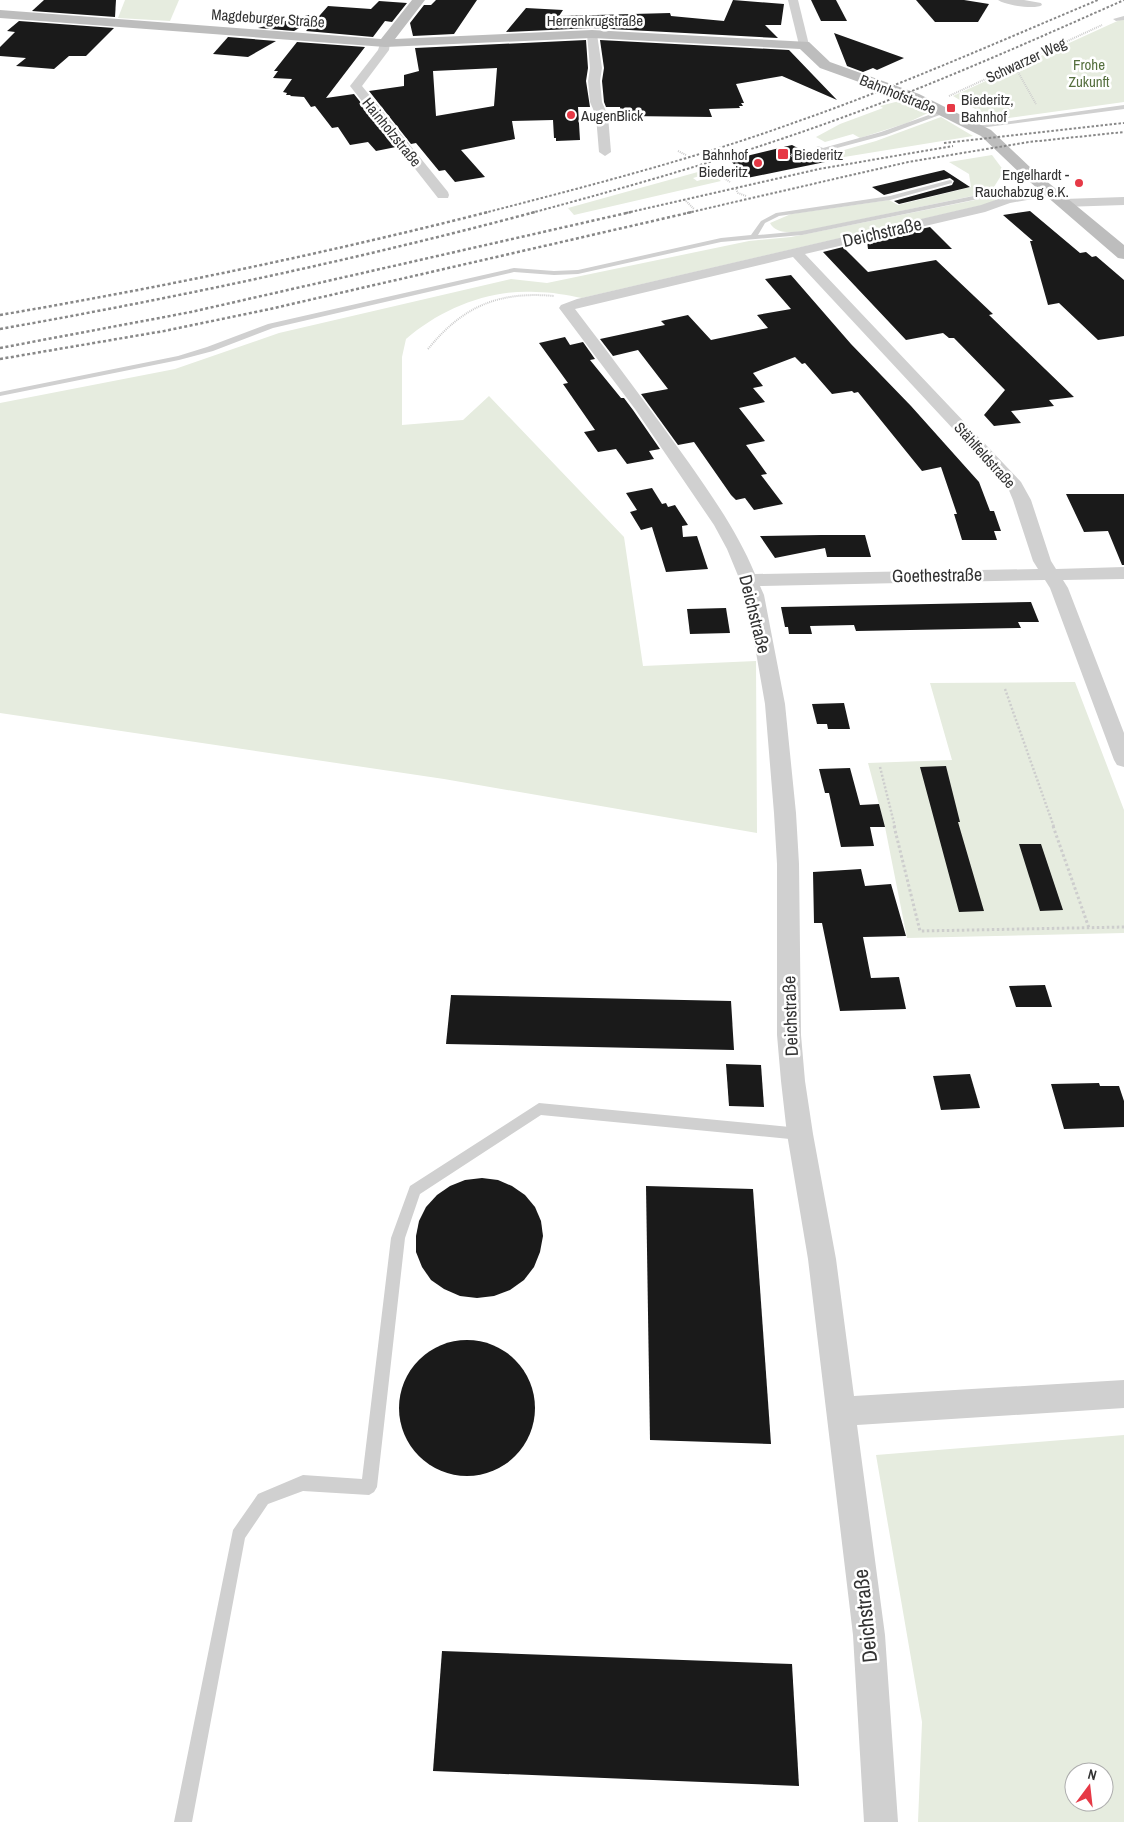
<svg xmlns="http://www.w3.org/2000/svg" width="1124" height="1822" viewBox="0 0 1124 1822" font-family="'Archivo Narrow',sans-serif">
	<rect width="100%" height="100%" fill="#fff"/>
	<g fill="#e6ecdf" fill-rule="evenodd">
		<polygon points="125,0 179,0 170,21 118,18"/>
		<polygon points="1124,18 1124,102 994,120 953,96"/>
		<polygon points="903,100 930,112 907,123 860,138 853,134 825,142 816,137 840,124 883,108 880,106"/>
		<polygon points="941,117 973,136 838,158 830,154 876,141"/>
		<path d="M992 155 1004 171 992 190 982 194 805 231C793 232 776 235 770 223L791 214 889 200 898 205 971 187 969 174 949 162Z"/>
		<polygon points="705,170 710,173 693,178 697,181 714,176 721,181 574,215 568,208"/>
		<path d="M1000 195 1003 197 987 204 582 298C567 295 551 292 536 292 489 289 441 309 406 339L402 357V425L463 420 489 396 624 537 643 666 756 661 757 833 444 779 0 713V403L175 369 279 333 511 279 547 283 749 241 791 237Z"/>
		<polygon points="1075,682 1124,810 1124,933 907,938 885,827 868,763 952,760 930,683"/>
		<path d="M1124 1435V1822H918L922 1722 876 1455ZM1074 1772H1104V1802H1074Z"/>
	</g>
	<g fill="#1a1a1a" fill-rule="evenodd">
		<polygon points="44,0 116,0 115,17 32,11"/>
		<polygon points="436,0 477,0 454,34 413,36 410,23 424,5 431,5"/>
		<polygon points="733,0 784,4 781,25 765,25 778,38 592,28 506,32 526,8 563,10 559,16 670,13 671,16 724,21"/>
		<polygon points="811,0 836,0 847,21 821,21"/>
		<polygon points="916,0 964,0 989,4 978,22 935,22"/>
		<polygon points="379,1 407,3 392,22 385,21 373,37 306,31 328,6 371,9"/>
		<polygon points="309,15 311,21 294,31 258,28"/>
		<polygon points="19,21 114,28 86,56 69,56 54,69 16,66 26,58 0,56 0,47 15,32 7,31"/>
		<polygon points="834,33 904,58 877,70 873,68 863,72 847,66"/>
		<polygon points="228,37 276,41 248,57 213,54"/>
		<path d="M586 40 588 68 586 81 590 107H578L580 140 556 141V138H554L553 120 512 121 515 139 461 150 485 177 455 182 445 170 439 171 416 143 411 144 369 91 404 86V75L419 71 415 48ZM497 68 494 106 436 116 433 71Z"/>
		<polygon points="600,40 789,50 837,100 782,76 736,84 744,103 741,103 743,106 739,106 740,108 709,109 712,117 627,116 627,114 621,115 620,107 606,107 604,102 602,81 604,68"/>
		<polygon points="297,42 365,47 326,98 354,94 396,147 376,151 368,142 350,145 338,127 332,128 315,106 311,107 304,97 290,96 291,95 286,95 287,93 283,92 292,79 273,78 278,71 274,71"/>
		<polygon points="792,145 825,162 747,178 730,160"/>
		<polygon points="944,170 970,187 899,204 894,201 952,185 954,181 950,178 884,195 872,187"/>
		<polygon points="1030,211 1080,253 1086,252 1092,257 1096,256 1124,280 1124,336 1098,340 1059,303 1048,305 1030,241 1033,241 1003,215"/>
		<polygon points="930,227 952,249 868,249 867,241"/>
		<polygon points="843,247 868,272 936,260 993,314 989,315 1074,397 1049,400 1054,406 1011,411 1021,423 994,426 984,415 1005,390 954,338 949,338 943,333 906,340 823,252"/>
		<polygon points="791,275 851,344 911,406 979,482 990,511 994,511 1001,531 994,531 997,540 962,540 954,514 957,514 941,467 922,471 858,392 854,393 852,391 832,394 805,363 802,364 795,357 753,373 763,386 753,388 765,402 739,408 765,441 746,445 767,474 761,475 783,504 754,510 745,498 736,500 731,495 694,442 678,445 641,394 668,389 638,350 613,356 600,339 665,325 661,321 688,315 711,340 768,328 757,315 791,309 765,279"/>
		<polygon points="565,337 570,345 583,342 595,359 590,360 621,398 624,398 633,410 660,449 649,451 654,459 627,464 616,449 598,452 584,432 595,430 563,384 568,383 539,343"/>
		<polygon points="652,488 662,504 666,503 668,507 675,505 688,525 682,526 683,537 697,536 708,569 666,572 652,527 641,530 630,512 637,510 626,493"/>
		<polygon points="1066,494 1124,494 1124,565 1122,565 1108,531 1084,532"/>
		<polygon points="821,535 865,535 871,557 827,557 825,548 775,558 760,536"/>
		<polygon points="1031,602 1039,622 1018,622 1021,628 856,631 854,625 810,626 812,634 789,634 788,627 785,627 781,607"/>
		<polygon points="726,608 730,633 690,634 687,609"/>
		<polygon points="844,703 850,729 828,729 827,724 817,724 812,704"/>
		<polygon points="946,766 960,822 958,822 984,911 959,912 920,767"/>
		<polygon points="850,768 860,805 879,804 885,827 870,827 874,846 841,847 829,793 825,793 819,769"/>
		<polygon points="1019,844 1041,844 1063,910 1040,911"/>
		<polygon points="861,869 865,886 891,884 906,936 863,937 871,978 899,977 906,1009 840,1011 822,923 814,923 813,872"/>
		<polygon points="1045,985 1052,1007 1016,1007 1009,986"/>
		<polygon points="451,995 731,1001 734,1050 446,1044"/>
		<polygon points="726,1064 761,1065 764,1107 729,1106"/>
		<polygon points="970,1074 980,1108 941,1110 933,1076"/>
		<polygon points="1099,1083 1100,1086 1119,1086 1124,1101 1124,1127 1064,1129 1051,1084"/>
		<polygon points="482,1178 498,1180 512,1186 525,1195 535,1207 541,1221 543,1236 540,1252 534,1267 524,1280 510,1290 494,1296 477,1298 460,1296 444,1289 431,1280 422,1267 416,1252 416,1236 419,1221 426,1207 437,1195 450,1186 465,1180"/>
		<polygon points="646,1186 753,1189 771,1444 650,1440"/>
		<circle cx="467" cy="1408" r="68"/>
		<polygon points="442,1651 792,1664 799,1786 433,1771"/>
	</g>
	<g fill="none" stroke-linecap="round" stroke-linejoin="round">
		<g stroke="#cdcdcd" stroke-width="2" stroke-dasharray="1 1" stroke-linecap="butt">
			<polyline points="1018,72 1036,104"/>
			<polyline points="949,96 1102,25"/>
			<polyline points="782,150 792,155 804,153"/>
			<polyline points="678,151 686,155"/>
			<polyline points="786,160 792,155"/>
			<polyline points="706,166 730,182"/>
			<polyline points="736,189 738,193 746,196"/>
			<polyline points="686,201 694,209"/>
			<path d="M428 349C463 306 499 291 554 296"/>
		</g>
		<g stroke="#cdcdcd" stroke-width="2.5" stroke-dasharray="2 2" stroke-linecap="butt">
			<polyline points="1005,689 1054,827"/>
			<polyline points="880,767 895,827"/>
		</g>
		<g stroke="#cdcdcd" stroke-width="3" stroke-dasharray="2.5 2.5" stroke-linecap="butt">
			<polyline points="894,826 920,931 1124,927"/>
			<polyline points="1053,826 1089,928"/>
		</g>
		<g fill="#d0d0d0" fill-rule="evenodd">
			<polygon points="1124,16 1124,20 1116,21 1113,19"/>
			<polygon points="1124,105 1124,109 972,129 969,127"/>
			<polygon points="943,110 946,112 945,113 886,135 822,152 815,148 818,146 823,148 881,132"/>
			<polygon points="950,180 952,181 952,183 890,200 779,216 765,223 758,235 802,231 988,193 1008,191 1029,196 1026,198 1008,195 988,197 802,235 721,242 578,274 554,275 514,272 273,328 213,351 179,360 0,396 0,392 178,356 207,347 268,324 514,268 554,271 578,270 721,238 751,235 761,221 776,213 890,196"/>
			<polygon points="539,1103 800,1128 805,1130 806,1134 805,1138 800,1140 541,1115 420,1194 405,1238 377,1487 374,1492 369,1495 303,1491 268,1504 245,1538 192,1822 174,1822 233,1530 258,1494 303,1475 362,1479 391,1238 410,1186"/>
		</g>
		<g fill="#d0d0d0" fill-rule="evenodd">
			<polygon points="788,0 798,0 809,45 808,47 800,47 799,45"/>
			<path d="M998 0H1024L1041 3 1042 5C1036 10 1004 5 998 0Z"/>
			<polygon points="592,31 597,34 602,68 600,81 602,102 608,116 611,152 605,156 599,152 596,116 590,102 588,81 590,68 587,34"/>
			<polygon points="385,40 390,43 389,50 362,86 448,192 449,195 448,198 438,198 350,86 378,50 381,41"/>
			<path d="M1050 188 1055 189 1056 192 1055 195 1010 203 985 212 805 254 1021 482 1031 500 1051 561 1056 569 1124 567V579L1063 580 1068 588 1124 733V767L1117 765 1114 760 1050 588 1045 580 760 586 764 595 785 704 796 813 799 864 801 1035 805 1081 813 1134 836 1259 854 1396 1124 1380V1408L857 1425 885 1635 898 1822H864L853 1635 808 1259 787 1134 781 1081 777 1035V864L774 813 765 704 746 595 727 549 714 525 635 409 559 308 561 305 577 299 981 205 1007 196ZM793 257 1008 488 1013 500 1033 561 1038 569 755 574C738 533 714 499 689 463 652 411 614 360 575 309Z"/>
			<polygon points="1124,197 1124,205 1063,207 1056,203 1063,199"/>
		</g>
		<polygon fill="#bdbdbd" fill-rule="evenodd" points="412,0 425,0 395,39 592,30 809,42 830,62 919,94 991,130 1033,170 1124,245 1124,259 1118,258 1023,176 981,136 909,100 820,68 800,49 592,38 385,47 0,18 0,10 381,39"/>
		<g stroke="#888" stroke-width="2" stroke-dasharray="2.5 2" stroke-linecap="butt">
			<polyline points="944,143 1124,123"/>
			<path d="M484 213C588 186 694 159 796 122 899 86 998 42 1098 0"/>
			<path d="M531 213C639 184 747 153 852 114 944 80 1034 40 1124 0"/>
			<polyline points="626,213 819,169 953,146"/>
			<polyline points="687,213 908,162 1029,142 1124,132"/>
		</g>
		<g stroke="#888" stroke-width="2.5" stroke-dasharray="3 2.5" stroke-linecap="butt">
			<path d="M0 315C164 287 327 253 488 212"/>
			<path d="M0 329C180 297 359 259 535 212"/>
			<polyline points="0,348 191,312 631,212"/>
			<polyline points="0,359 164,331 270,309 692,212"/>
		</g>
	</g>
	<g fill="#e63946" stroke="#fff" stroke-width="2">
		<rect x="946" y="103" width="10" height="10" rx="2.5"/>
		<circle cx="571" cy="115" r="5"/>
		<rect x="777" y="148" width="12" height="12" rx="2.5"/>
		<circle cx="758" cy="163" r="5"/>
		<circle cx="1079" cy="183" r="5"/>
	</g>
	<g text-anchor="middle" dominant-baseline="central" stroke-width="5" stroke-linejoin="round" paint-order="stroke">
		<g font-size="15" fill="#333" stroke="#fff">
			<text transform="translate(268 18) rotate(4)">Magdeburger Straße</text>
			<text x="595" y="20">Herrenkrugstraße</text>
			<text transform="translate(1026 60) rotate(-25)">Schwarzer Weg</text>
			<text transform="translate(898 94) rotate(22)">Bahnhofstraße</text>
			<text transform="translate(392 132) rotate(51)">Hainholzstraße</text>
			<text transform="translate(985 455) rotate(48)">Stählfeldstraße</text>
		</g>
		<g font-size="15" fill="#56703f" stroke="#fff">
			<text x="1089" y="64">Frohe<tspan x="1089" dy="17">Zukunft</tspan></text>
		</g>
		<g font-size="15" fill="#333" stroke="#fff" text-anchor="start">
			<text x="961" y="99">Biederitz,<tspan x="961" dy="17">Bahnhof</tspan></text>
			<text x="581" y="115">AugenBlick</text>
			<text x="748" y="154" text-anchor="end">Bahnhof<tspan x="748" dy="17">Biederitz</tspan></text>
			<text x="794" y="154">Biederitz</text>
			<text x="1069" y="174" text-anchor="end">Engelhardt -<tspan x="1069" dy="17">Rauchabzug e.K.</tspan></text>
		</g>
		<g font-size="18" fill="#333" stroke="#fff">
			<text transform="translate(882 232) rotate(-13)">Deichstraße</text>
			<text transform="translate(937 575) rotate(-1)">Goethestraße</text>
			<text transform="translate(755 614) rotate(76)">Deichstraße</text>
			<text transform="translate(790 1016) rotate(-92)">Deichstraße</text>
		</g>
		<g font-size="21" fill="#333" stroke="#fff">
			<text transform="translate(865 1616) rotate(-96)">Deichstraße</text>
		</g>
	</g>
	<g transform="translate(1089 1787) rotate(15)"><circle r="24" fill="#ffffff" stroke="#adadad"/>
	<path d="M0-4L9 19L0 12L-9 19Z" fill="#e63946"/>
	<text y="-8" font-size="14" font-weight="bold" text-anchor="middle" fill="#333333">N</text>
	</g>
</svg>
